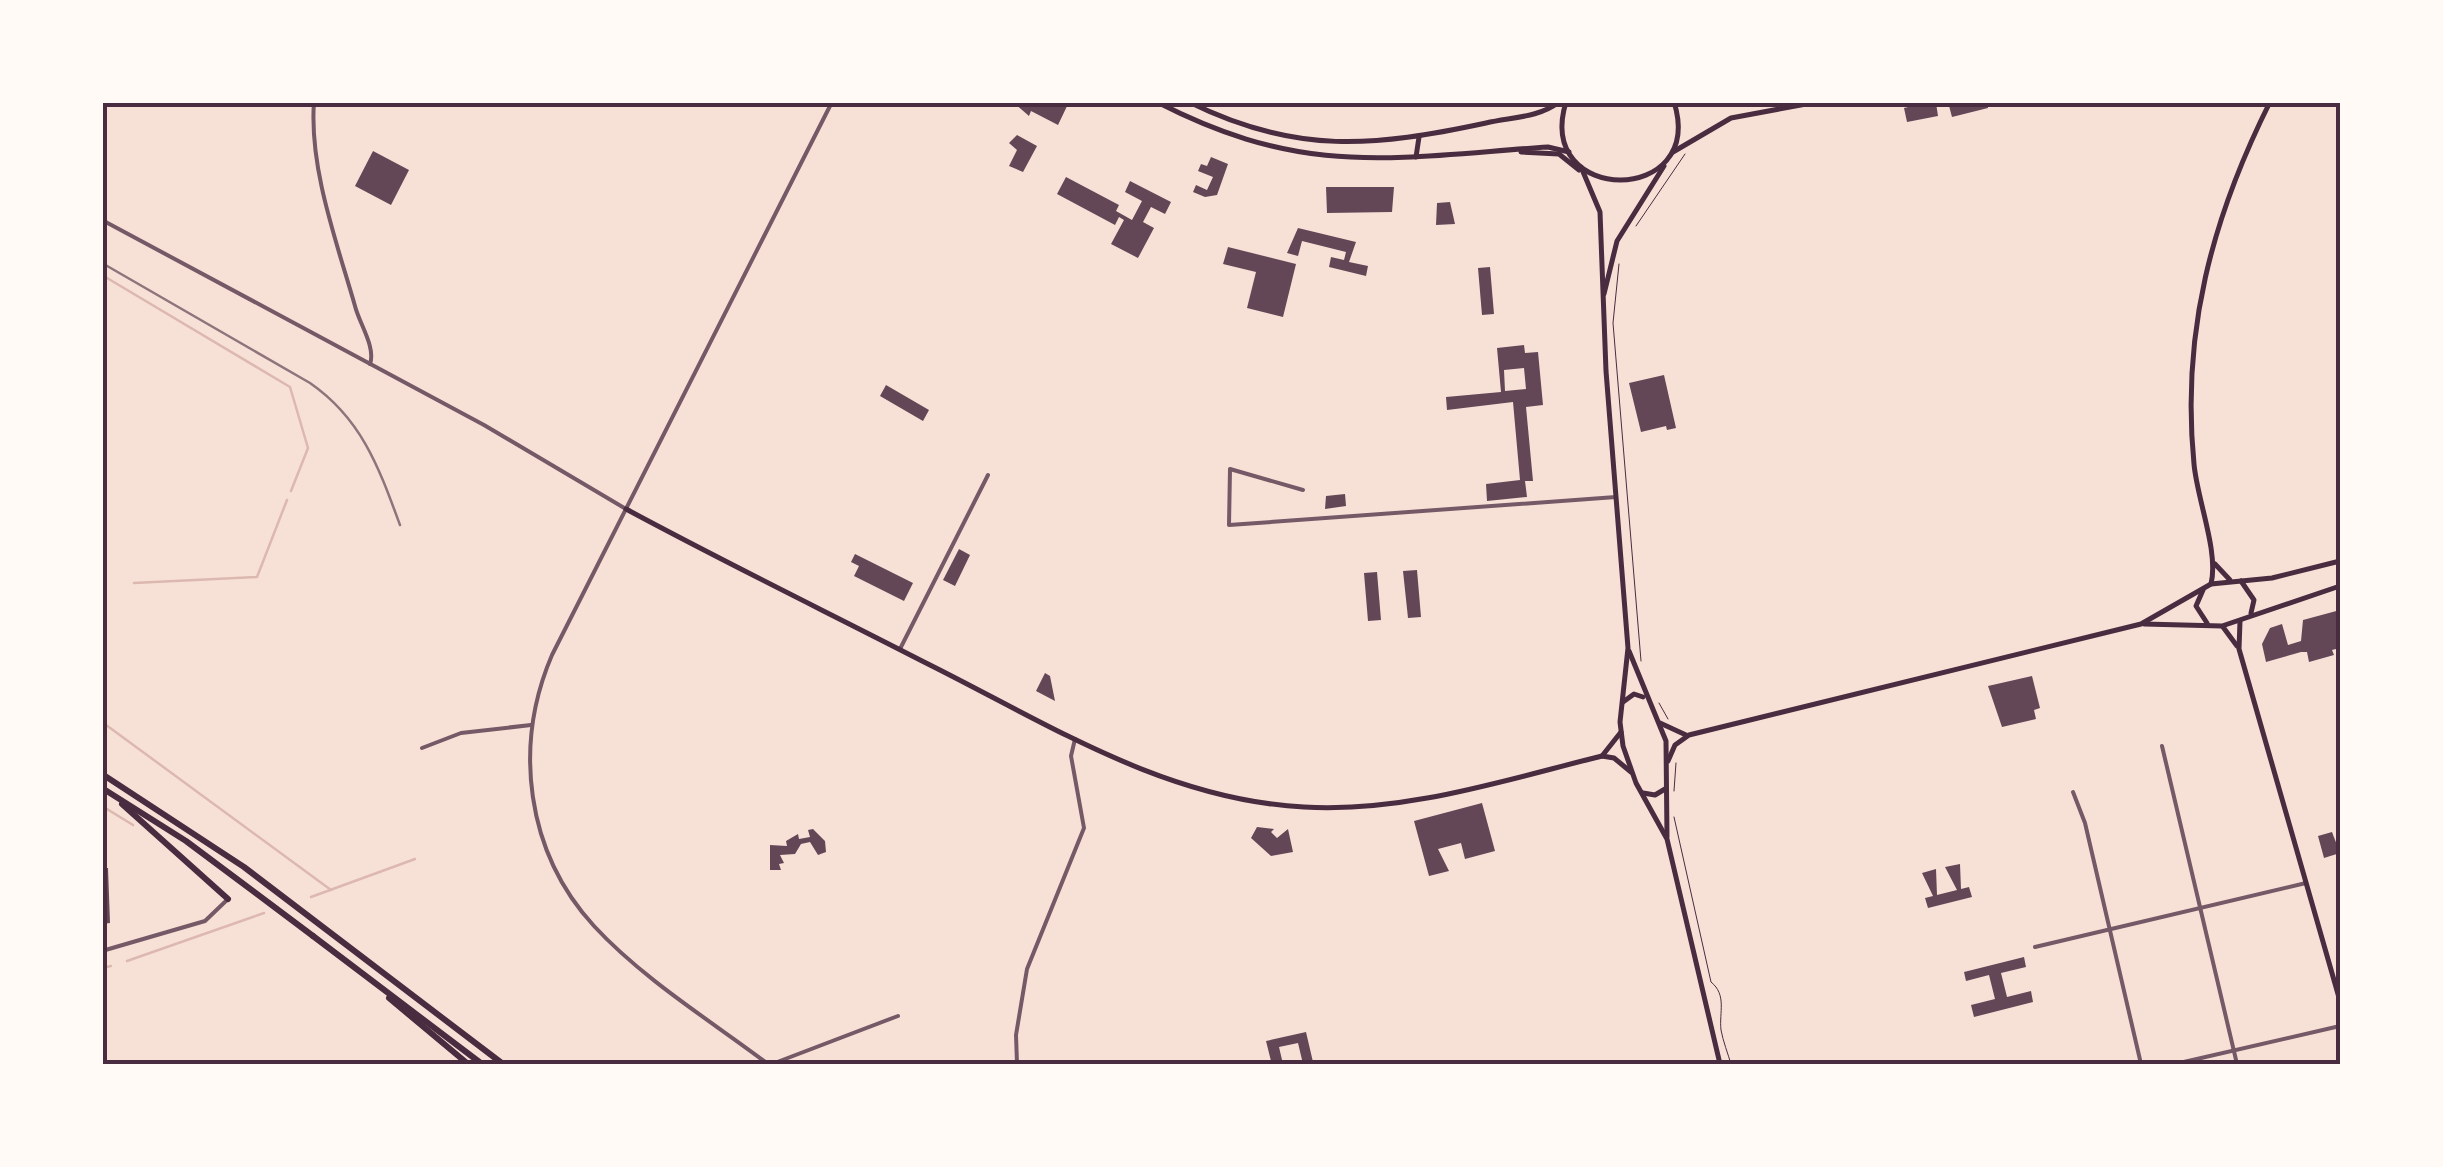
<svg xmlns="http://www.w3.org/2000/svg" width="2443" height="1167" viewBox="0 0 2443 1167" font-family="'Nunito Sans',sans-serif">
	<rect width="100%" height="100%" fill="#f7e1d7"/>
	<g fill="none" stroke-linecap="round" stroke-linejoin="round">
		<g stroke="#dcb8b0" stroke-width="2.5">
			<polyline points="102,275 290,387 308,448 291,491"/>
			<polyline points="134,583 257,577 287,500"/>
			<polyline points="102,722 331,890"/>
			<polyline points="102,806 133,825"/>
			<polyline points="311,897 415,859"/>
			<polyline points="127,961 264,913"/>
			<polyline points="102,968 111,966"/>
		</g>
	</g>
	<g fill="#644757" fill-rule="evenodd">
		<polygon points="1013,102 1069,102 1058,125 1031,111 1029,116"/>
		<polygon points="1948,102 1987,102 1988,108 1952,117"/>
		<polygon points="1925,103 1936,103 1938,116 1907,122 1904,108"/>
		<polygon points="1017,135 1037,146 1023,172 1009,166 1017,150 1009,143"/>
		<polygon points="373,151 409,170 391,205 355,186"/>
		<polygon points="1211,157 1228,164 1217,195 1205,197 1193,192 1196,185 1207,190 1213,177 1198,171 1201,164 1207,166"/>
		<polygon points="1066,177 1119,205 1116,211 1132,220 1142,201 1125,192 1130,181 1171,202 1165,214 1151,207 1143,222 1154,228 1138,258 1111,244 1124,220 1119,217 1115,225 1057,194"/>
		<polygon points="1326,187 1394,187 1392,212 1327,213"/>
		<polygon points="1450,202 1455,224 1436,225 1437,203"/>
		<polygon points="1298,228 1356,242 1349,262 1368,266 1366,276 1329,267 1331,257 1344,260 1346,252 1302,241 1298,256 1287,253"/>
		<polygon points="1228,247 1296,264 1283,317 1247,308 1256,272 1223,264"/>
		<polygon points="1490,267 1494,314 1482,315 1478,268"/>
		<path d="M1524 345 1525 353 1538 352 1543 405 1526 407 1533 481H1525L1527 497 1487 501 1486 484 1520 480 1513 402 1447 410 1446 397 1501 392 1497 348ZM1524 368 1526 389 1505 391 1504 370Z"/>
		<polygon points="1664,375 1676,428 1667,430 1666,426 1641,432 1629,383"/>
		<polygon points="886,385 929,410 923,421 880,396"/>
		<polygon points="1345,494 1346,506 1325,509 1326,496"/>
		<polygon points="959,549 970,555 955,586 943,580"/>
		<polygon points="855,554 913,583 904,601 854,576 859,566 851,562"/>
		<polygon points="1417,570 1421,617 1408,618 1403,571"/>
		<polygon points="1377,572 1381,620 1368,621 1364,573"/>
		<polygon points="2340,610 2340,648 2332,650 2334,655 2309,662 2307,652 2301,652 2266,662 2262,644 2270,628 2282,624 2288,645 2301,641 2303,620"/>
		<polygon points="1045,673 1050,676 1055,701 1036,691"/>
		<polygon points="2032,676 2040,708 2034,710 2036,719 2002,727 1988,686"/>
		<polygon points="1482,803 1495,851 1465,859 1461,843 1438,849 1449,871 1429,876 1414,821"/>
		<polygon points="1257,827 1274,829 1271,832 1277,838 1288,829 1293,852 1271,856 1251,838"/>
		<polygon points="813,829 825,841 826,852 818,855 810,842 801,844 795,854 780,855 784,863 779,864 781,870 770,870 770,845 787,846 786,841 798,834 799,839 810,837 808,830"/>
		<polygon points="2332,832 2340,853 2324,858 2318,836"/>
		<polygon points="1960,864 1961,889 1969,887 1972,897 1928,908 1925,898 1933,896 1922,873 1936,869 1937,895 1957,890 1945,867"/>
		<polygon points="102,868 108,868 110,923 102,924"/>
		<polygon points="2024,957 2026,967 2001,973 2007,997 2031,991 2033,1002 1974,1017 1971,1005 1995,999 1989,975 1966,981 1964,972"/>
		<polygon points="1306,1032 1313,1062 1303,1064 1298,1043 1279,1047 1283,1064 1262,1064 1271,1061 1266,1041"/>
	</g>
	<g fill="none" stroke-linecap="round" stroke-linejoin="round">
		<g stroke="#4a2c40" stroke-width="1">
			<polyline points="1636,226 1685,154"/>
			<polyline points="1619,264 1613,323 1641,661"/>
			<polyline points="1659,703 1668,719"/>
			<polyline points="1674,791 1676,763"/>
			<path d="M1674 817 1711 982C1727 995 1719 1012 1721 1030 1723 1041 1728 1054 1731 1064"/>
		</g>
		<g stroke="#755966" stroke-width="4">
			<path d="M314 102C309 168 337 243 355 306 359 323 376 347 370 364"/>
			<polyline points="102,220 484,425 626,509"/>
			<polyline points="1303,490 1230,469 1229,525 1616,497"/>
			<polyline points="900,649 988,475"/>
			<polyline points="2162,746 2237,1064"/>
			<polyline points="422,748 461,733 531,725"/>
			<polyline points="2073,792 2085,823 2141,1064"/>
			<polyline points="2035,947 2306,883"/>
			<polyline points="102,951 205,921 228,899"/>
			<polyline points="772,1064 898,1016"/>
			<polyline points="1017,1064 1016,1035 1027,969 1084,828 1071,756 1075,739"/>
		</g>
		<g stroke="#755966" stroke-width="4">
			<path d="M768 1064C711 1021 643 979 594 926 526 852 513 746 552 655L832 102"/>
			<polyline points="2175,1064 2340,1026"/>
		</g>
		<g stroke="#4a2c40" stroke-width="5">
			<path d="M626 509C726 563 829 613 930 665 1050 725 1166 800 1304 807 1405 813 1505 780 1602 756L1614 758 1631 772"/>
			<polyline points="2215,564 2230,580"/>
			<polyline points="2241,581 2254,600 2251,613"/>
			<path d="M2211 584C2219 552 2197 499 2194 464 2181 333 2212 218 2270 102"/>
			<polyline points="2203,590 2196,606 2207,623"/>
			<polyline points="2240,621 2239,649 2340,1001"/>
			<polyline points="2144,624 2222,626 2340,586"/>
			<polyline points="2223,627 2237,646"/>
			<polyline points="1660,723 1686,735"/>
			<polyline points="1602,756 1621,732"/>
			<polyline points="1668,761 1675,745 1689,735 2141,624 2211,584 2272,578 2340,561"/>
		</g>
		<g stroke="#4a2c40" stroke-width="5">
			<path d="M1157 102C1305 178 1390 158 1548 147L1569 152"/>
			<path d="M1189 102C1296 155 1374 147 1486 123 1512 117 1538 118 1559 102"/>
			<path d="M1566 102C1534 206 1707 206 1674 102"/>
			<polyline points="1521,152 1559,154 1579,170"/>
			<polyline points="1673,152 1731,118 1817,102"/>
			<polyline points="1416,157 1419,137"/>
			<polyline points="1581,167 1600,212 1606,371 1628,648 1620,722 1623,746 1636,783 1667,839 1720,1064"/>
			<polyline points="1604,294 1617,241 1664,166"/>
			<polyline points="1629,651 1666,741 1667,837"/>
			<polyline points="1623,702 1634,694 1643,697"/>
			<polyline points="1643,793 1655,795 1665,789"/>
		</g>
		<g stroke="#4a2c40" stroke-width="6">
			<polyline points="313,936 482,1064"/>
			<polyline points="389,998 468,1064"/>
		</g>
		<g stroke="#4a2c40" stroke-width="6">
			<polyline points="102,774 244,867 503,1064"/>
			<polyline points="102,788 186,841 313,936"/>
			<polyline points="122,804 228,899"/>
		</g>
		<path stroke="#8f747c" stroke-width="2.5" d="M102 263 310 383C362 419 379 468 400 525"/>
	</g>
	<rect width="2443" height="1167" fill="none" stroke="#fffaf5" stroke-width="210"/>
	<rect x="105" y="105" width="2233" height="957" fill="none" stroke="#4a2c40" stroke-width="4"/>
</svg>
